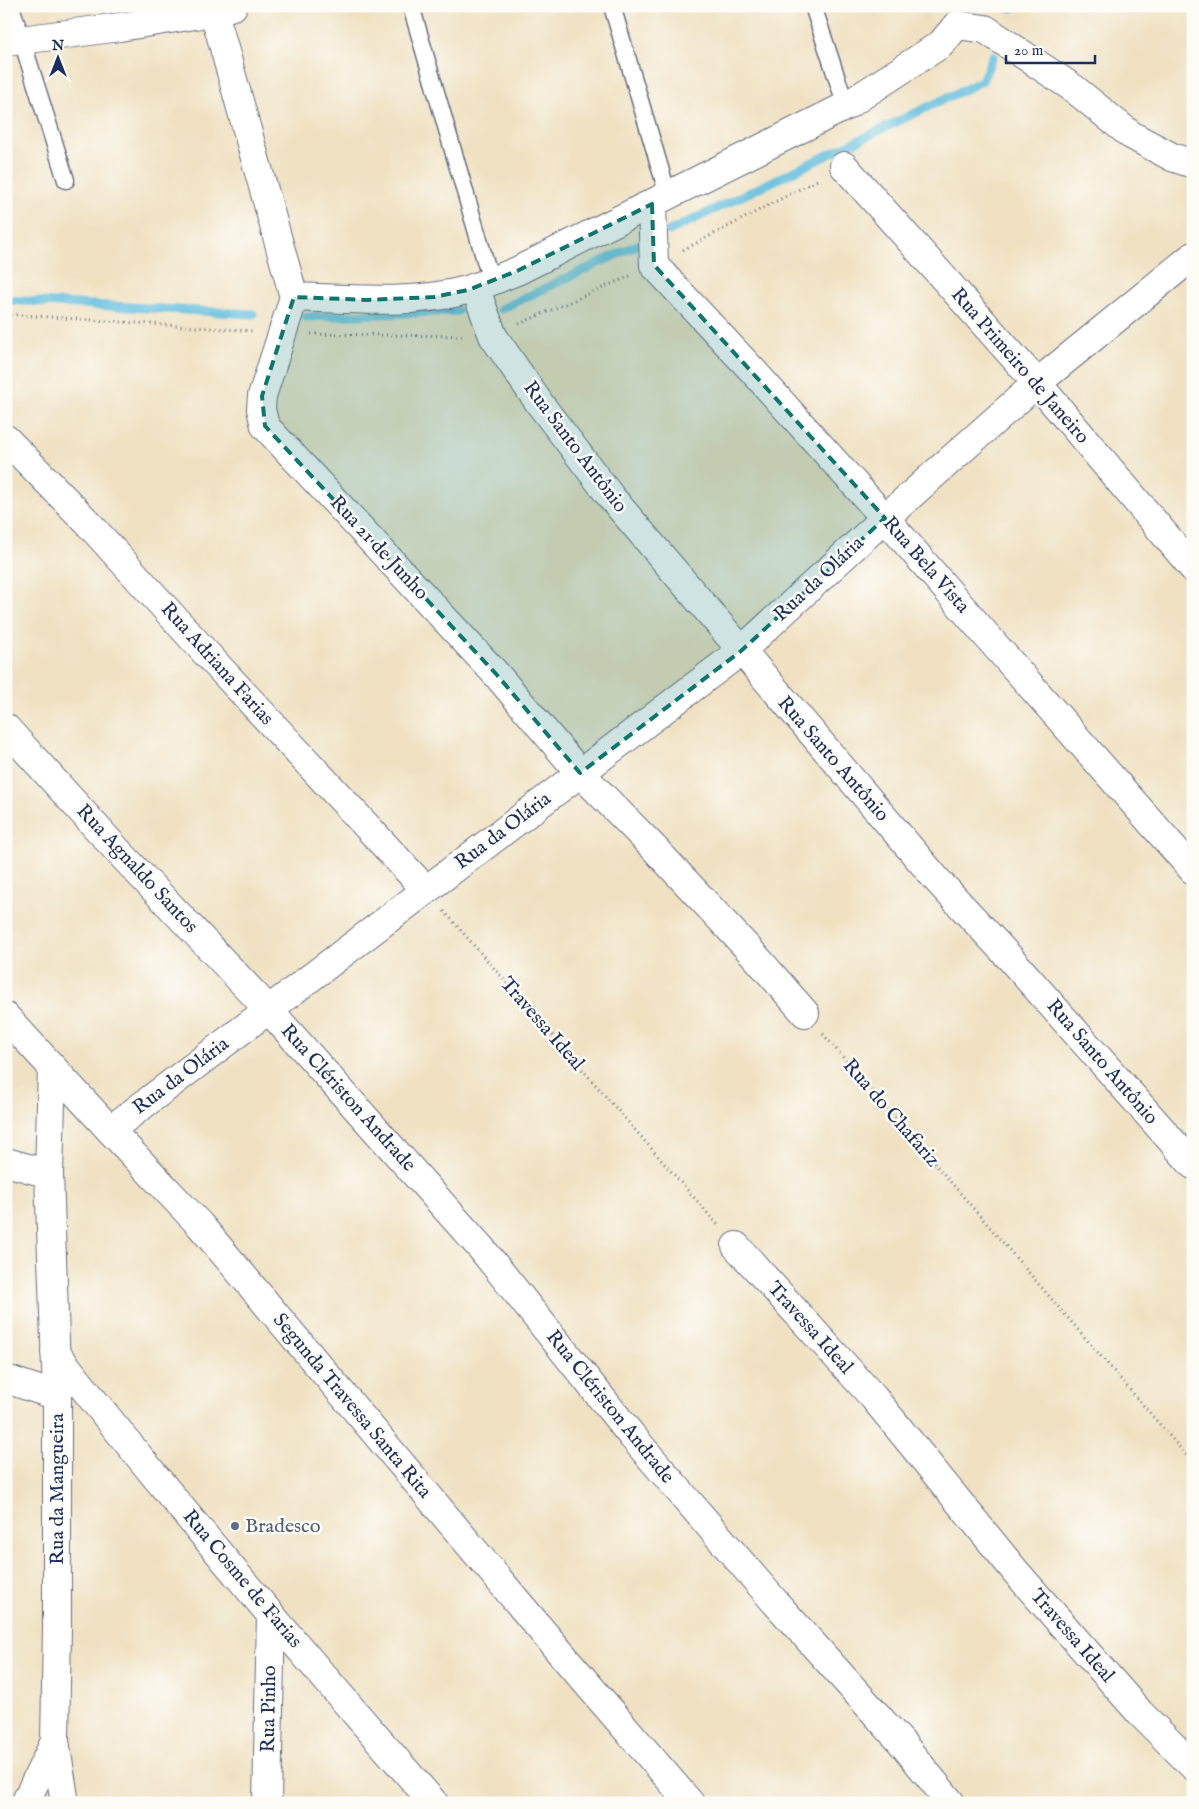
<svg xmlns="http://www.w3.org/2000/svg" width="1199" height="1809" viewBox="0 0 1199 1809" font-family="'IM FELL English',serif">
	<rect width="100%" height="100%" fill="#fdfcf7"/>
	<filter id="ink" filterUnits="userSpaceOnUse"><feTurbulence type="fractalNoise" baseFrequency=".02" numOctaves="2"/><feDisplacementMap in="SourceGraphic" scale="10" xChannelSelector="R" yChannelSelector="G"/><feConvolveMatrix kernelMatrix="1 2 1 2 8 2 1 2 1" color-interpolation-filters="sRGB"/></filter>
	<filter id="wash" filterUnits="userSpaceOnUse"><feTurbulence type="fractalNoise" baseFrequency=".0096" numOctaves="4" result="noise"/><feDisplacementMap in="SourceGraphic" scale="20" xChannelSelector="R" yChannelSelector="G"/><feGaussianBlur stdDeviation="1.12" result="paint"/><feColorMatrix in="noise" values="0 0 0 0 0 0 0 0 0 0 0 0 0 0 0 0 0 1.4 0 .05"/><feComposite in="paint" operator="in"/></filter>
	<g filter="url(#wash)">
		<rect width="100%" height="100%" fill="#f0e1c2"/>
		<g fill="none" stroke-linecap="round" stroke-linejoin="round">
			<g stroke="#5ebcdd" stroke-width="9">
				<polyline points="1012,8 1012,6"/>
				<polyline points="669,231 982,81 993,56"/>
				<polyline points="6,300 253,314"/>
				<polyline points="501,309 639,244"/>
				<polyline points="306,317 458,311"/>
			</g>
		</g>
	</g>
	<g filter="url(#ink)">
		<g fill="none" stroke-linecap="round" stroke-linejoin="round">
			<g stroke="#666d81" stroke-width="19">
				<g id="lane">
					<polyline points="11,6 66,180"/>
					<polyline points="411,6 491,281"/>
					<polyline points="612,6 668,195"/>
					<polyline points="813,6 846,106"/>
				</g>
			</g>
			<g stroke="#666d81" stroke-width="30">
				<g id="street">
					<polyline points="214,12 294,297"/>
					<polyline points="957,25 985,29 1073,88 1131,135 1172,157 1193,164"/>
					<polyline points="6,42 120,27 214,12 233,6"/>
					<polyline points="844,166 1037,383 1193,568"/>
					<polyline points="652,204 654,265 754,372 885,518 986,635 1193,870"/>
					<polyline points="475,287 493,336 540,404 611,497 938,881 1010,958 1193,1165"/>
					<polyline points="294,297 262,396 261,409 265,426 497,675 580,773 654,848 756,957 805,1013"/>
					<path d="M294 297C350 299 412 305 467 290 484 285 501 277 517 271L846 106 941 44 957 25"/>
					<polyline points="6,439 89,524 203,650 426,890"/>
					<polyline points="6,728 117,850 269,1010 481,1248 632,1436 775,1602 902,1743 951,1803"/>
					<polyline points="6,1017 110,1130 200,1225 559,1651 690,1803"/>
					<polyline points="110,1130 741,651 885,518 1037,383 1193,256"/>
					<polyline points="6,1162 49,1174 52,1067"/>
					<polyline points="49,1174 57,1396 57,1629 55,1741 65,1803"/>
					<polyline points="736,1246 874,1398 1016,1572 1140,1713 1193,1766"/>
					<path d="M55 1352C177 1506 304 1656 434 1803"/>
					<polyline points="6,1379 57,1396"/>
					<polyline points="25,1803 55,1741"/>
					<polyline points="267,1803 271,1615"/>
				</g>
			</g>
			<g stroke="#666d81" stroke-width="3" stroke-dasharray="1 4" stroke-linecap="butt">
				<polyline points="683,250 819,179"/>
				<polyline points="6,314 253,331"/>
				<polyline points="519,324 630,276"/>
				<polyline points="311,334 462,336"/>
				<polyline points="444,911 718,1225"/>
				<polyline points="823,1034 1193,1463"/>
			</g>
			<use href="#lane" stroke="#fff" stroke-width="16"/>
			<use href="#street" stroke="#fff" stroke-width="28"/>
		</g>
	</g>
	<path fill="#0f766e" fill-opacity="0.2" stroke="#0f766e" stroke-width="4" stroke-dasharray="10 6" stroke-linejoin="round" d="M652 204 654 265 885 518 741 651 580 773 497 675 265 426 262 396 294 297 367 300 434 297 468 290 517 271Z"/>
	<circle fill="#5c6f8a" stroke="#fdfcf7" stroke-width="2" cx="235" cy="1526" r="5"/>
	<g text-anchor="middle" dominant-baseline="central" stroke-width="5" stroke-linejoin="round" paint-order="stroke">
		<g font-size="20" fill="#1b2f5e" stroke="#fdfcf7">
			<text transform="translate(1020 366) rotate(49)">Rua Primeiro de Janeiro</text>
			<text transform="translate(575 447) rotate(53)">Rua Santo Antônio</text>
			<text transform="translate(379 548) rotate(47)">Rua 21 de Junho</text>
			<text transform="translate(926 565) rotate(49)">Rua Bela Vista</text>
			<text transform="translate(819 579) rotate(-43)">Rua da Olária</text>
			<text transform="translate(217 664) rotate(48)">Rua Adriana Farias</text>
			<text transform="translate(833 759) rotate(49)">Rua Santo Antônio</text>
			<text transform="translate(503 831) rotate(-37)">Rua da Olária</text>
			<text transform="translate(137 869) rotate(47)">Rua Agnaldo Santos</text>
			<text transform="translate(542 1024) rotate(49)">Travessa Ideal</text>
			<text transform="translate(1102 1062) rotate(49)">Rua Santo Antônio</text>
			<text transform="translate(181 1076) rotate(-37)">Rua da Olária</text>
			<text transform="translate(348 1098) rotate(48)">Rua Clériston Andrade</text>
			<text transform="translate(891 1113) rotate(49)">Rua do Chafariz</text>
			<text transform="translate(810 1328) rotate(48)">Travessa Ideal</text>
			<text transform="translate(352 1406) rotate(50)">Segunda Travessa Santa Rita</text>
			<text transform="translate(610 1407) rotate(51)">Rua Clériston Andrade</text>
			<text transform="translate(57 1489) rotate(-90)">Rua da Mangueira</text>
			<text transform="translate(242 1579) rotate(50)">Rua Cosme de Farias</text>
			<text transform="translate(1072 1636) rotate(49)">Travessa Ideal</text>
			<text transform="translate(269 1709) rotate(-89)">Rua Pinho</text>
		</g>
		<g font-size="20" fill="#4e5e75" stroke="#fdfcf7" text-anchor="start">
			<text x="245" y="1526">Bradesco</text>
		</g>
	</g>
	<rect width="1199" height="1809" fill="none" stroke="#fdfcf7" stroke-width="25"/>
	<g transform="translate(58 58)" stroke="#fdfcf7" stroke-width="4" paint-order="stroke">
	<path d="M0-4L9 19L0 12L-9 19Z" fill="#1b2f5e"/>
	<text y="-8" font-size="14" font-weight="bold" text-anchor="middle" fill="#1b2f5e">N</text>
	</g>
	<path d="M1006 55v8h89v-8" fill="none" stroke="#1b2f5e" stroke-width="2.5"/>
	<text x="1014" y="55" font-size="15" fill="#1b2f5e" stroke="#fdfcf7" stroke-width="4" paint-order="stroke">20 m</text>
</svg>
